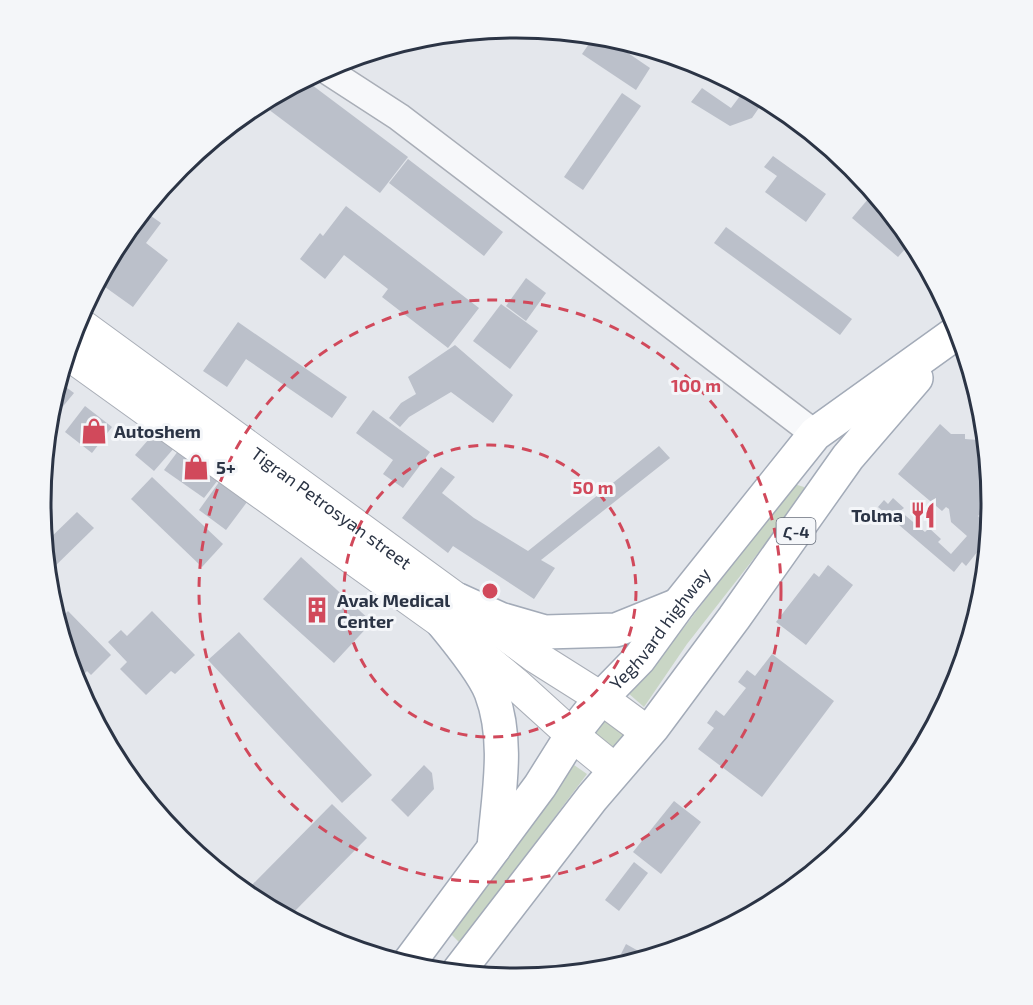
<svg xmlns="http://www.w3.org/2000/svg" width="1033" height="1005" viewBox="0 0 1033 1005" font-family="'Exo 2','Noto Sans Armenian',sans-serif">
	<rect width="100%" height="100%" fill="#e4e7ec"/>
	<g fill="#c9d6c5">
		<polygon points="794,484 804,487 805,493 687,644 644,707 628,693 642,680 679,634"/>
		<polygon points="597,717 625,720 624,744 607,751 591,728"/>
		<polygon points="574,765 587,774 460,943 449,932 501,866"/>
	</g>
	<g fill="#bbc0ca">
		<polygon points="595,35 603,36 650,68 636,90 582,54"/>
		<polygon points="304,79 408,157 380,193 260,103"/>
		<polygon points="702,88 731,108 746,88 765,99 752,118 730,126 691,102"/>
		<polygon points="622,93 641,106 583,190 564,177"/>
		<polygon points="773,156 826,194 806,222 765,192 777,176 764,167"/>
		<polygon points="408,159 503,232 484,256 389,183"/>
		<polygon points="874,192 913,240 898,257 852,218"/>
		<polygon points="346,206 479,308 448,348 382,297 388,289 344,255 325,279 300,259 320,233 323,236"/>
		<polygon points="144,211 161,223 146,243 168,260 133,307 98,282 121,238"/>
		<polygon points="726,227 852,319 840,335 714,243"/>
		<polygon points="526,278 546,293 526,321 506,306"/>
		<polygon points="501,304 538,331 510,369 473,341"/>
		<polygon points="238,322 347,397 332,418 246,359 227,387 203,371"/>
		<polygon points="455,345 513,395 493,423 451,392 409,417 400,427 389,418 401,403 416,394 408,377"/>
		<polygon points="59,382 74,393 51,421 49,419 50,409"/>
		<polygon points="975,383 983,410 984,417 979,418 977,404 966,394"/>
		<polygon points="85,406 112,427 92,453 65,432"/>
		<polygon points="373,410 430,452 403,488 383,474 393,460 356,433"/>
		<polygon points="940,424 951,434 965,434 965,439 978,440 978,449 987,449 992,502 978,516 983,521 991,512 987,549 981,553 978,551 966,566 962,562 954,572 878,507 884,500 888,504 893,498 904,508 900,511 925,532 929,528 941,539 938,542 951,554 967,536 951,522 949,509 946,507 942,511 898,474"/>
		<polygon points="156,431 175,447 154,471 135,455"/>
		<polygon points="659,446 670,458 541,560 555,568 534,599 453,546 448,553 402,518 441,467 455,477 442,493 474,518 528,551"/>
		<polygon points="181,447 221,476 204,498 164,470"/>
		<polygon points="152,477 223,544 202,567 131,499"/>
		<polygon points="222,478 250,498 226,530 199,510"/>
		<polygon points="77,512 94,528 48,573 45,543"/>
		<polygon points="301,557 372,622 334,663 263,599"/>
		<polygon points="828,565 853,585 806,645 776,622 814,573 819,577"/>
		<polygon points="68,611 111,655 91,675 87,671 76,682 58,621"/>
		<polygon points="152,611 195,655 175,674 171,671 146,695 120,669 127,662 108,642 121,630 127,636"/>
		<polygon points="239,632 372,775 342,803 208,660"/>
		<polygon points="772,654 834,701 762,797 698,749 714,728 707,723 716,710 724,716 746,688 738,682 747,670 755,676"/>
		<polygon points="424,765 432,773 434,789 408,817 391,800"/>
		<polygon points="674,801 701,822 661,874 633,852"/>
		<polygon points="332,804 367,838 289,917 252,898 245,892"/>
		<polygon points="634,862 648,873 619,911 605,900"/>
		<polygon points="626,944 642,953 638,960 621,954"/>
	</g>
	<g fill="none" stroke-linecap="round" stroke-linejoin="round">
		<g stroke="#a9aeb7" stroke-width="30">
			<polyline id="tertiary" points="325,69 399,117 815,434"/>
		</g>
		<g stroke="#a9aeb7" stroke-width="34">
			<g id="secondary">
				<path id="s1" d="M77 322 536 657 601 698 647 732"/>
				<polyline points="67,353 443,623 518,686 572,735 615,770"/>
			</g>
		</g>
		<g stroke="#a3abb8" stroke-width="36">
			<g id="primary">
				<polyline points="458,600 500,619 545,632 616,630 678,605"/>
				<path d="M443 623C457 640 483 672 491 692 510 742 498 796 494 848"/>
				<path id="s2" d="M408 964 540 786 572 735 601 698 639 659 679 604 815 434 953 335"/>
				<polyline points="458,972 592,798 653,727 734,618 848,457 916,378"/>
			</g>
		</g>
		<use href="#tertiary" stroke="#f7f8fa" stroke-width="27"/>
		<use href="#secondary" stroke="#fff" stroke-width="32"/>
		<use href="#primary" stroke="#fff" stroke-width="33"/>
	</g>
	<g fill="none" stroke="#d1495b" stroke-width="3" stroke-dasharray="10 8">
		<circle cx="490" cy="591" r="146"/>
		<circle cx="490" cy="591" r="291"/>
	</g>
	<defs>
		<g id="shop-bare" transform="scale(2.07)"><path d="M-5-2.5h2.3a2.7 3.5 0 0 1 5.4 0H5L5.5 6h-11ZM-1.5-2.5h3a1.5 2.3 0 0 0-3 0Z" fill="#d1495b" stroke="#f4f6f9" stroke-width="2.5" paint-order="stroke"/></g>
		<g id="restaurant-bare" transform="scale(2.07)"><path d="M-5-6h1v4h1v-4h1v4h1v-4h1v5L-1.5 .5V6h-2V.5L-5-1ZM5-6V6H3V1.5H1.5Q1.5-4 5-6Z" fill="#d1495b" stroke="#f4f6f9" stroke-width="2.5" paint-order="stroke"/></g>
		<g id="building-bare" transform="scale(2.07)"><path d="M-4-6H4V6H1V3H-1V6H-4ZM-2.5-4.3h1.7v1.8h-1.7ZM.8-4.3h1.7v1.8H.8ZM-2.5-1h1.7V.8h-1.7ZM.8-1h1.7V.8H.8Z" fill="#d1495b" stroke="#f4f6f9" stroke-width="2.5" paint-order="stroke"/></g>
	</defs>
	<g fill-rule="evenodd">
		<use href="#shop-bare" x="94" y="431"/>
		<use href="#shop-bare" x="196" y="467"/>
		<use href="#restaurant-bare" x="923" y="515"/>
		<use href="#building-bare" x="317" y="610"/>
	</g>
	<g text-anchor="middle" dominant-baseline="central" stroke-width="6" stroke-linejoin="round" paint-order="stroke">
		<rect fill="#f4f6f9" stroke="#676e7b" stroke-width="1.5" x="776.5" y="518" width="39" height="26" rx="4.5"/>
		<g font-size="16" font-weight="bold" fill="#2b3445">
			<text x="796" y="531">Հ-4</text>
		</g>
		<g font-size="18" font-weight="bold" fill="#2b3445" stroke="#f4f6f9" text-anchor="start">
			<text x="114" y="431">Autoshem</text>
			<text x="216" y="467">5+</text>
			<text x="903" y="515" text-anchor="end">Tolma</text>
			<text x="337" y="600">Avak Medical<tspan x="337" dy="21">Center</tspan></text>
		</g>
		<g font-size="18" fill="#2b3445" stroke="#f4f6f9">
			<text stroke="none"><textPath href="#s1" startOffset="315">Tigran Petrosyan street</textPath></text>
			<text stroke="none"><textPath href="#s2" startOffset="420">Yeghvard highway</textPath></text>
		</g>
	</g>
	<path d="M0 0H1033V1005H0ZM51 503a465 465 0 1 1 930 0a465 465 0 1 1-930 0Z" fill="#f4f6f9" fill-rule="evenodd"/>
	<path fill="none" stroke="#2b3445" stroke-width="3" d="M51 503a465 465 0 1 1 930 0a465 465 0 1 1-930 0Z"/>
	<circle cx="490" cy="591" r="9" fill="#d1495b" stroke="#f4f6f9" stroke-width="3"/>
	<g font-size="18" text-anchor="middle" font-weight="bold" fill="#d1495b" stroke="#f4f6f9" stroke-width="6" stroke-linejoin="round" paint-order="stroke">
		<text x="696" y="392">100 m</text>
		<text x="593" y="494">50 m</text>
	</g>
</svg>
